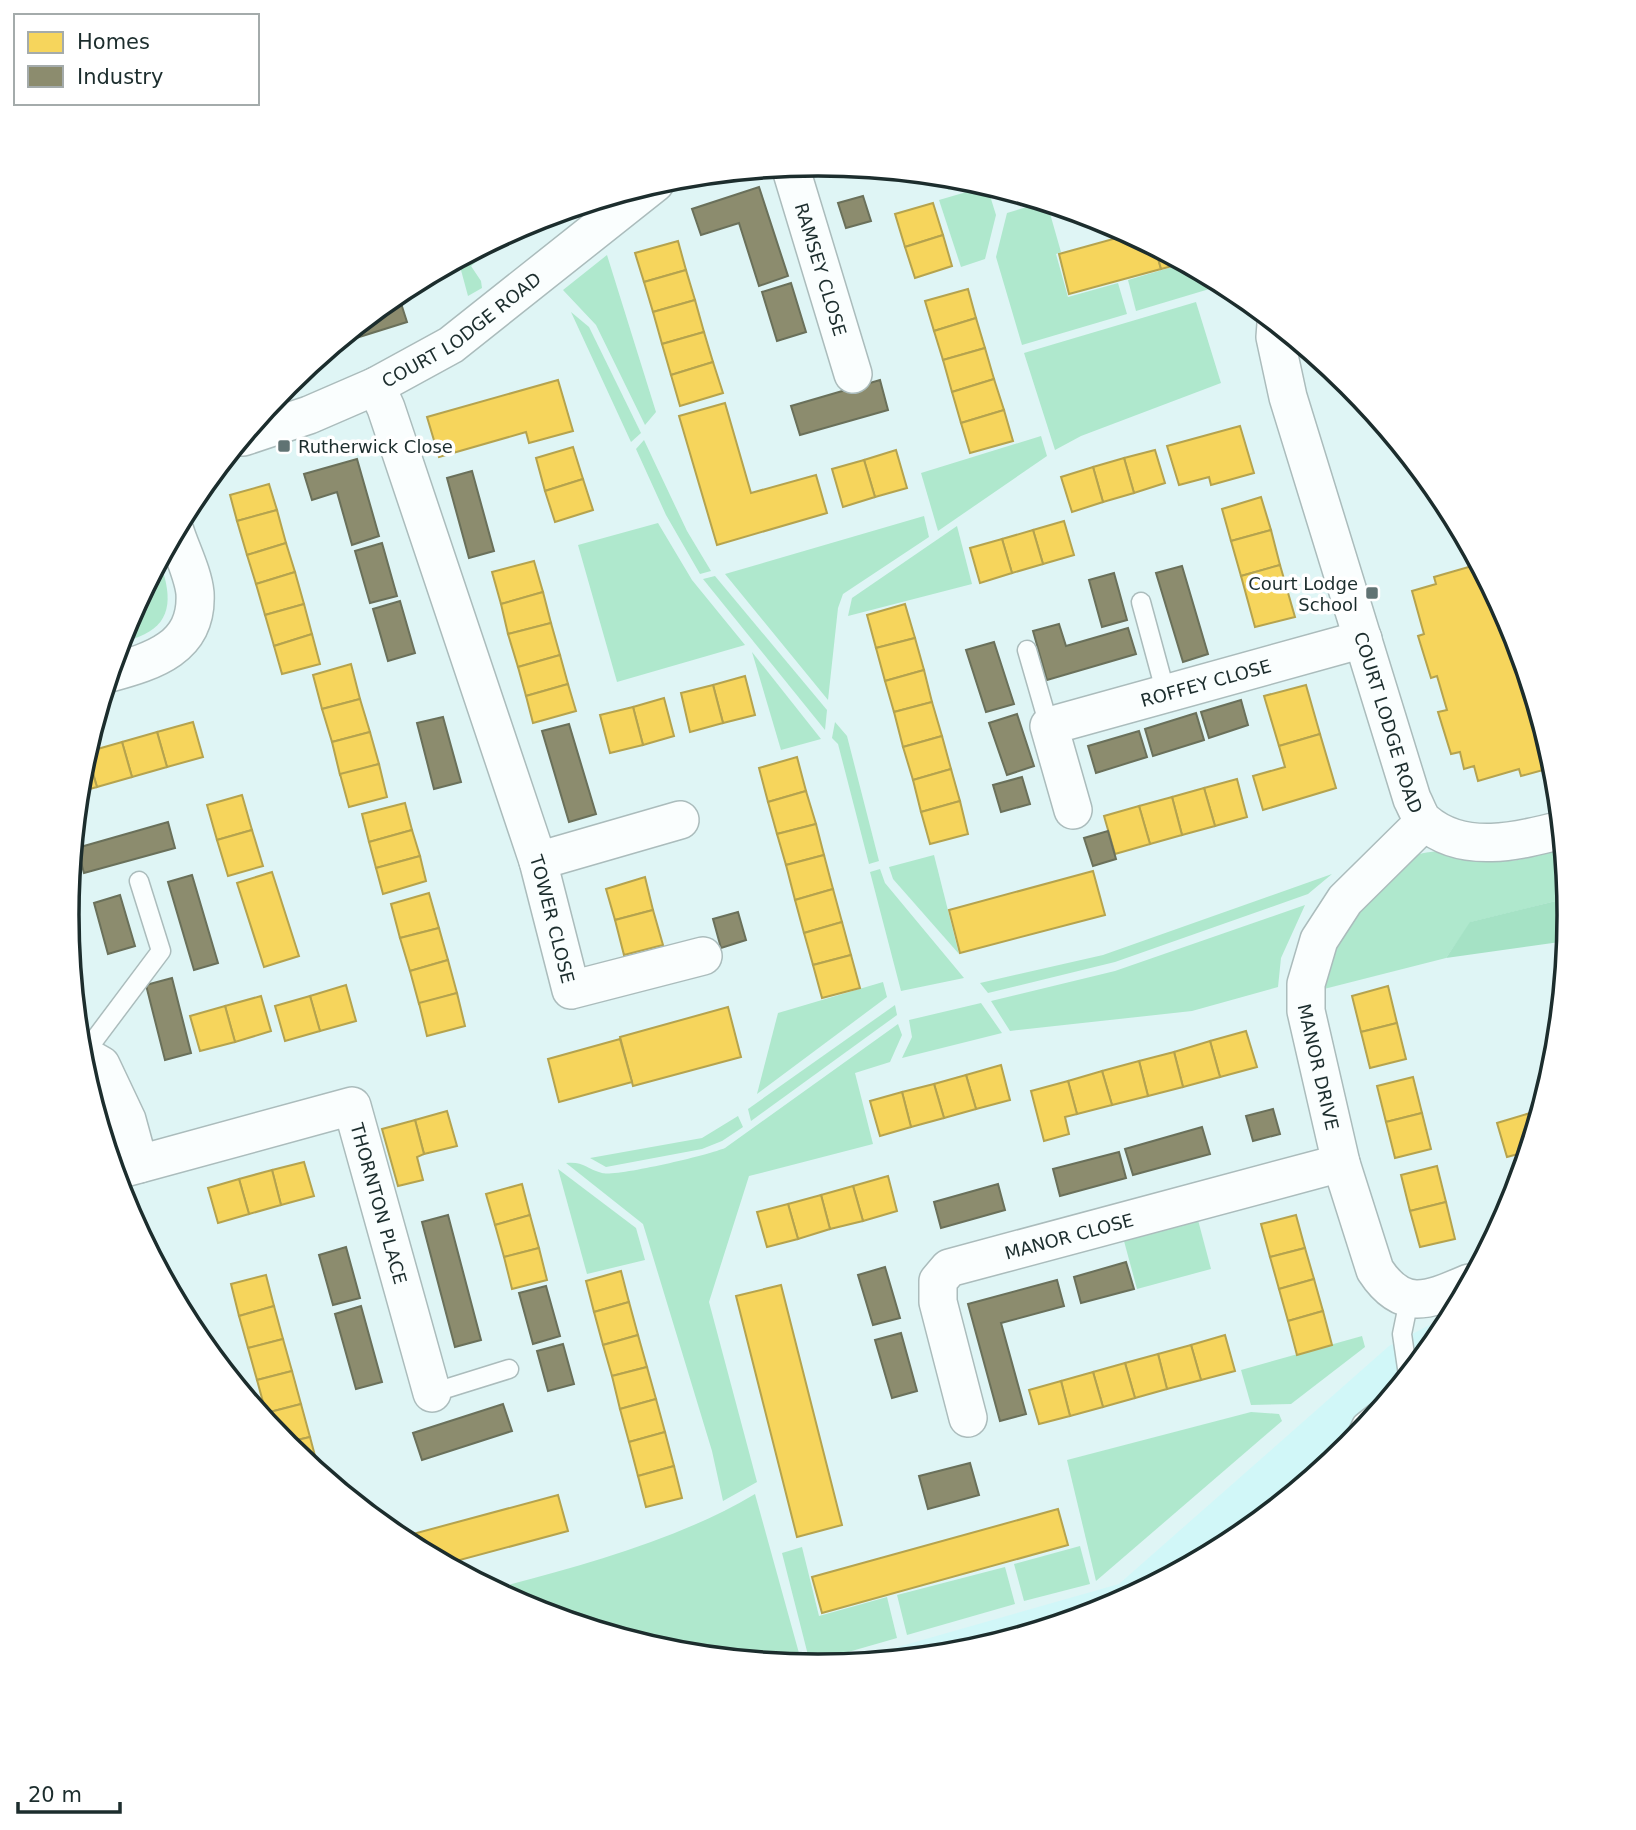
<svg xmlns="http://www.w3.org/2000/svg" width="1636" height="1830" viewBox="0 0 1636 1830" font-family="'DejaVu Sans',sans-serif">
	<rect width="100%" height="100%" fill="#dff5f5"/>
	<polygon fill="#d1f7f8" points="1453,1313 1443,1333 1349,1447 1235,1540 1105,1609 964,1652 838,1664 1119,1584 1389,1346"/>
	<g fill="#afe8cd">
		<polygon points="944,176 975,181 948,190"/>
		<polygon points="987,186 996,215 985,259 961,267 939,200"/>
		<polygon points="1043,202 1047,203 1061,252 1056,254 1068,297 1118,283 1127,314 1022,345 996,257 1007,213"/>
		<polygon points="521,226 471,266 481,281 482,288 468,296 458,259"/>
		<polygon points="607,255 656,412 645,425 596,325 563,290"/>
		<polygon points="1186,263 1214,279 1216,287 1136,311 1128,280"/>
		<polygon points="1196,302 1221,383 1081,436 1055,450 1024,353"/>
		<polygon points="571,312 589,327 641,433 631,442"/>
		<polygon points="1041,436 1047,456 938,531 921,473"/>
		<polygon points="644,440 687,531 711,571 700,574 666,515 636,449"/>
		<polygon points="924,516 929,537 843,594 838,608 828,700 725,574"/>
		<polygon points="658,523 692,580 745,645 617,682 578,545"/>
		<polygon points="957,526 972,584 848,616 852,598"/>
		<path d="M164 575C174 611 164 631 126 641L124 627 150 578Z"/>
		<polygon points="715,576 827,710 825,730 703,579"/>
		<polygon points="752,652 821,739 781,750"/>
		<polygon points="835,722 847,736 879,861 869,864 838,744 832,738"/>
		<path d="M1563 847 1568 898 1471 922 1446 958 1324 989 1337 935 1407 859C1439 842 1470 859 1504 861 1522 862 1545 851 1563 847Z"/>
		<polygon points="934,855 959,954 893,879 889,867"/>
		<polygon points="880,869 885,883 964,978 901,991 870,872"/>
		<polygon points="1332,874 1308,894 1115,962 988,993 980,983 1103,955"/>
		<polygon points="1305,905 1281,958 1278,987 1192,1011 1010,1031 991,1001 1115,971"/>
		<polygon points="883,982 887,997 757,1094 778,1013"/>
		<polygon points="981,1003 1002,1033 902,1058 912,1037 909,1020"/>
		<polygon points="895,1005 897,1015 751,1121 748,1109"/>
		<path d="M898 1024 902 1035 890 1062 855 1073 873 1144 749 1176 709 1302 757 1482 723 1501 712 1451 643 1224 566 1163C583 1161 587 1169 602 1173 616 1177 709 1155 725 1148Z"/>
		<polygon points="738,1116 743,1127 722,1141 702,1149 606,1167 590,1158 702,1138"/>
		<polygon points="558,1169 636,1228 645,1260 587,1274"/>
		<polygon points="1198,1220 1211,1269 1137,1289 1124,1241"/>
		<polygon points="1362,1336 1365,1347 1291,1404 1251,1405 1241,1370"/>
		<polygon points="1251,1412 1279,1414 1282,1421 1096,1581 1067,1460"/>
		<path d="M755 1494 802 1664 667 1651 530 1609 493 1589C580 1566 678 1540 755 1494Z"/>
		<polygon points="1080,1546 1090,1584 1024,1601 1014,1564"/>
		<polygon points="802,1547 819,1616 887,1597 897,1638 810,1663 782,1553"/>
		<polygon points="1005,1567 1015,1604 907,1635 897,1595"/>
	</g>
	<polygon fill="#a5e2c5" points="1568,898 1567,941 1446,958 1470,922"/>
	<g fill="#f6d55c" stroke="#b5a34e" stroke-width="2">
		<polygon points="1017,194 1037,200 1021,205"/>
		<polygon points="933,203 943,235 905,247 895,214"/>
		<polygon points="1131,234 1155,247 1161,269 1069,294 1059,254"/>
		<polygon points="943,235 952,266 915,278 905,247"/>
		<polygon points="678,241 686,270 644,282 635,253"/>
		<polygon points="1155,247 1184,263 1161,269"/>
		<polygon points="686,270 695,300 653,312 644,282"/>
		<polygon points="968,289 976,318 934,331 925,301"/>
		<polygon points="695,300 704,332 662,344 653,312"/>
		<polygon points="976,318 985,348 943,360 934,331"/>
		<polygon points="704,332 713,362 671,375 662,344"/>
		<polygon points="985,348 994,379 952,392 943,360"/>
		<polygon points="713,362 723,393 680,406 671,375"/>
		<polygon points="994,379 1004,410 961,423 952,392"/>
		<polygon points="558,380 573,431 529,443 526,432 439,457 427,417"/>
		<polygon points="725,403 751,493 816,475 827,513 717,545 679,416"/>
		<polygon points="1004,410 1013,441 970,453 961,423"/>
		<polygon points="1240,426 1254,473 1211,485 1209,477 1179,485 1167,446"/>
		<polygon points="573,447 583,479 545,491 536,458"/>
		<polygon points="896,450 907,488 875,497 864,460"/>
		<polygon points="1155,450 1165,483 1134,493 1124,458"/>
		<polygon points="1124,458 1134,493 1103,502 1093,467"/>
		<polygon points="864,460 875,497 843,507 832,469"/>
		<polygon points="1093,467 1103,502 1072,512 1061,477"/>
		<polygon points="583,479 593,510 555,522 545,491"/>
		<polygon points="269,484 277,510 237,521 230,495"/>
		<polygon points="1261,497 1271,530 1231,541 1222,509"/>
		<polygon points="277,510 286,543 247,555 237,521"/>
		<polygon points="1064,521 1074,555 1043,564 1033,530"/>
		<polygon points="1033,530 1043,564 1012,573 1002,539"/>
		<polygon points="1271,530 1280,565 1241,576 1231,541"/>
		<polygon points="1002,539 1012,573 980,583 970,548"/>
		<polygon points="286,543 295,572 256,584 247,555"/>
		<polygon points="534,561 543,592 501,604 492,572"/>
		<polygon points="1280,565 1295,617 1255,627 1241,576"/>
		<polygon points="1472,566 1473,571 1481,569 1512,628 1554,767 1521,776 1519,769 1478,781 1474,766 1464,769 1460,752 1451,754 1438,712 1447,710 1437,676 1431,678 1418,636 1424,634 1412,591 1436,584 1434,577"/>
		<polygon points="295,572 304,604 265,615 256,584"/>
		<polygon points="543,592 551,623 508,634 501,604"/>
		<polygon points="304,604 312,634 274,646 265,615"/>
		<polygon points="905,604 915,638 876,648 867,615"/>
		<polygon points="551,623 560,655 518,667 508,634"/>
		<polygon points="312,634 320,664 282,674 274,646"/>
		<polygon points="915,638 924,670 885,681 876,648"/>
		<polygon points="560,655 568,684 526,696 518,667"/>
		<polygon points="351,664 360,699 322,709 313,675"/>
		<polygon points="924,670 932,702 894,712 885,681"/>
		<polygon points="745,676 755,715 723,723 713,685"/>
		<polygon points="568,684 576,711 533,723 526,696"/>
		<polygon points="713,685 723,723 690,732 681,693"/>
		<polygon points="1306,685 1320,734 1279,746 1264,696"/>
		<polygon points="664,698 674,736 643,745 633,707"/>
		<polygon points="360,699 370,732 332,742 322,709"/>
		<polygon points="932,702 942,736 903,747 894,712"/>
		<polygon points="633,707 643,745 610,753 600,715"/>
		<polygon points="193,722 203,757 167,767 157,732"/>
		<polygon points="157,732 167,767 132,777 122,742"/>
		<polygon points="370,732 379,764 340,775 332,742"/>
		<polygon points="1320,734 1336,788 1263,810 1253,776 1285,767 1279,746"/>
		<polygon points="942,736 951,769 913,780 903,747"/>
		<polygon points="122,742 132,777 97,787 87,752"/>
		<polygon points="86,752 97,787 79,792 81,768"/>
		<polygon points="797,757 806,791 768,802 759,768"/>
		<polygon points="379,764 387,797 349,807 340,774"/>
		<polygon points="951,769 960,801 921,812 913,780"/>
		<polygon points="1237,779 1247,817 1215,826 1204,788"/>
		<polygon points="1204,788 1215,826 1182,835 1172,797"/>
		<polygon points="806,791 816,824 777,834 768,802"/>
		<polygon points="242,795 252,830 217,840 207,805"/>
		<polygon points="1172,797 1182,835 1150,844 1139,806"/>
		<polygon points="960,801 968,834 930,844 921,812"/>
		<polygon points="405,803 412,830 369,842 362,814"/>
		<polygon points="1139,806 1150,844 1115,854 1104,816"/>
		<polygon points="816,824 824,855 786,865 777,834"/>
		<polygon points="252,830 263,866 228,876 217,840"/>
		<polygon points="412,830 420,856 376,868 369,842"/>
		<polygon points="824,855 833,889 795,900 786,865"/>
		<polygon points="420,856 426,881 383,894 376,868"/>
		<polygon points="1093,871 1105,915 960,953 949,910"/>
		<polygon points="272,872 299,956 264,967 237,883"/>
		<polygon points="645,877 653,910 615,920 606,889"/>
		<polygon points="833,889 842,922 804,933 795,900"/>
		<polygon points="429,893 439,928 400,938 391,904"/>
		<polygon points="653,910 663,945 624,955 615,920"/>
		<polygon points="842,922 851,955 813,965 804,933"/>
		<polygon points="439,928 448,960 410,971 400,938"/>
		<polygon points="851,955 860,988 822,998 813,965"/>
		<polygon points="448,960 457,993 419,1004 410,971"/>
		<polygon points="346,985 356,1021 320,1031 310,996"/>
		<polygon points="1388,986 1397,1023 1361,1032 1352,996"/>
		<polygon points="457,993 465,1026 427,1036 419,1003"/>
		<polygon points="261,996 271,1031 235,1042 225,1006"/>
		<polygon points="310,996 320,1031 285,1041 275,1006"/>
		<polygon points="225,1006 235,1042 200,1051 190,1016"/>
		<polygon points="728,1007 741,1057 633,1086 620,1037"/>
		<polygon points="1397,1023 1406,1059 1370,1068 1361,1032"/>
		<polygon points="1246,1031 1257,1067 1220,1077 1210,1041"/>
		<polygon points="620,1039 632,1082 559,1102 548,1059"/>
		<polygon points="1210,1041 1220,1077 1183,1087 1174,1052"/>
		<polygon points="1174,1052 1183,1087 1148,1096 1139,1061"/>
		<polygon points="1139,1061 1148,1096 1112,1105 1102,1071"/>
		<polygon points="1001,1065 1010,1100 976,1109 966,1075"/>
		<polygon points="1102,1071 1112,1105 1077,1114 1068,1081"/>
		<polygon points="966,1075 976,1109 944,1118 934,1084"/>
		<polygon points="1413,1077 1422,1113 1386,1122 1377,1086"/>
		<polygon points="1068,1081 1077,1114 1065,1117 1069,1134 1044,1141 1031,1091"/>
		<polygon points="934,1084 944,1118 911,1127 902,1092"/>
		<polygon points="902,1092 911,1127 880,1136 870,1101"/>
		<polygon points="1540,1110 1526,1156 1523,1157 1522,1153 1507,1157 1497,1123"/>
		<polygon points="447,1111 457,1146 424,1154 415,1120"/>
		<polygon points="1422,1113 1431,1149 1395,1158 1386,1122"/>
		<polygon points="415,1120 424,1154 417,1157 423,1180 398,1186 382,1129"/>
		<polygon points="304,1162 314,1196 281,1205 272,1170"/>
		<polygon points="1437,1166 1446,1202 1410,1211 1401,1175"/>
		<polygon points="272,1170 281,1205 249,1214 239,1179"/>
		<polygon points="888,1176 897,1211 863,1221 853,1186"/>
		<polygon points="239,1179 249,1214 218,1223 208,1188"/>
		<polygon points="522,1184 530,1215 495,1225 486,1194"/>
		<polygon points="853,1186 863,1221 830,1229 821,1195"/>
		<polygon points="821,1195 830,1229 798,1239 788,1204"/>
		<polygon points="1446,1202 1455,1239 1420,1247 1410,1211"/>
		<polygon points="788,1204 798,1239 767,1247 757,1212"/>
		<polygon points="530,1215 539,1248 504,1257 495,1225"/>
		<polygon points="1296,1215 1305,1248 1270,1257 1261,1224"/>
		<polygon points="539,1248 547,1280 512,1289 504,1257"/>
		<polygon points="1305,1248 1314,1279 1279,1289 1270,1257"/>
		<polygon points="621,1271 629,1302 594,1312 586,1281"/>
		<polygon points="266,1275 274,1306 239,1316 231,1284"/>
		<polygon points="1314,1279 1323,1311 1288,1321 1279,1289"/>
		<polygon points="781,1285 842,1525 797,1537 736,1296"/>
		<polygon points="629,1302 638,1335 603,1345 594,1312"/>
		<polygon points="274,1306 283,1339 248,1348 239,1316"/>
		<polygon points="1323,1311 1332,1345 1297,1355 1288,1321"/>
		<polygon points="638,1335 647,1367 612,1376 603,1345"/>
		<polygon points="1225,1335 1235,1371 1201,1380 1191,1345"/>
		<polygon points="283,1339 292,1371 257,1380 248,1348"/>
		<polygon points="1191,1345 1201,1380 1167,1389 1158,1354"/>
		<polygon points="1158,1354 1167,1389 1135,1398 1125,1363"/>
		<polygon points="1125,1363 1135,1398 1103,1407 1093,1372"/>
		<polygon points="647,1367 656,1399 620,1409 612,1376"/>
		<polygon points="292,1371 301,1404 266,1413 257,1380"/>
		<polygon points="1093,1372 1103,1407 1070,1416 1061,1381"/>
		<polygon points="1061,1381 1070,1416 1039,1424 1029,1390"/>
		<polygon points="656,1399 665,1432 629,1442 620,1409"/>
		<polygon points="301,1404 310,1437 284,1443 269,1425 266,1413"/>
		<polygon points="665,1432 674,1466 638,1476 629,1442"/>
		<polygon points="310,1437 319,1471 317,1471 284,1443"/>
		<polygon points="674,1466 682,1498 646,1507 638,1476"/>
		<polygon points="558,1495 568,1531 445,1564 398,1538"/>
		<polygon points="1058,1509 1068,1545 822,1613 812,1577"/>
	</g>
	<g fill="#8c8c6e" stroke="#6a705a" stroke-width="2">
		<polygon points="759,187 788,276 759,286 739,223 701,235 692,209"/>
		<polygon points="863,196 871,221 846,228 838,203"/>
		<polygon points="791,283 806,332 777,341 762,292"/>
		<polygon points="398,294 407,322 340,343 339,341"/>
		<polygon points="880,380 888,410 800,435 791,406"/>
		<polygon points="357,459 379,536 352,545 337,492 312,500 304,474"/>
		<polygon points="472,471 494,551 469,558 447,478"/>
		<polygon points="382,543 397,596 370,603 355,551"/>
		<polygon points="1182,566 1208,654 1183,662 1156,573"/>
		<polygon points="1114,573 1127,620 1102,627 1089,580"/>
		<polygon points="400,601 415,653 388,661 373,609"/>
		<polygon points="1059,624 1066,646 1128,628 1136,654 1047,680 1033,631"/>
		<polygon points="994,642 1014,704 986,712 966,650"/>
		<polygon points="1241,700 1248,725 1209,738 1201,712"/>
		<polygon points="1196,713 1204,740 1153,756 1145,729"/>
		<polygon points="1017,714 1034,766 1007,775 989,723"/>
		<polygon points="443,717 461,782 434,789 417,723"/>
		<polygon points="569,724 596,814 569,822 542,731"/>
		<polygon points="1139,731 1147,757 1096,773 1088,746"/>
		<polygon points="1022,777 1030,804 1001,812 993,785"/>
		<polygon points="168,822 175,848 84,873 77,848"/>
		<polygon points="1108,831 1116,859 1093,866 1084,838"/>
		<polygon points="192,875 218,963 194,970 168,882"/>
		<polygon points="120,895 135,946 108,954 94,903"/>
		<polygon points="738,912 746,940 721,948 713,919"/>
		<polygon points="172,978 191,1053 165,1060 146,985"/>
		<polygon points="1273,1109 1280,1134 1253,1141 1246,1116"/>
		<polygon points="1202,1127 1210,1154 1133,1175 1125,1149"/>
		<polygon points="1119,1152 1126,1178 1060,1196 1053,1169"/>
		<polygon points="998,1184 1005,1210 941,1228 934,1202"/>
		<polygon points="448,1215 481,1340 455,1347 422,1222"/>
		<polygon points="346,1247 360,1298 333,1305 319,1255"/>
		<polygon points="1126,1262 1134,1289 1081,1303 1074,1277"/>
		<polygon points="885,1267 900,1318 873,1325 858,1275"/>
		<polygon points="1057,1280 1064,1306 1001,1323 1026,1414 1000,1421 968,1304"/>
		<polygon points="546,1286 560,1336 533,1344 519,1293"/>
		<polygon points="361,1306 382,1382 356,1389 335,1314"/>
		<polygon points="901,1333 917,1391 892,1398 875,1340"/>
		<polygon points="563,1344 574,1384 548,1391 537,1351"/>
		<polygon points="503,1404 512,1431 422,1460 413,1433"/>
		<polygon points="970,1463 979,1495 928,1509 919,1476"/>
	</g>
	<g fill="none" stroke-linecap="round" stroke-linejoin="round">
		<g stroke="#abbcbc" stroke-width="21">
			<g id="service">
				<polyline points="1141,602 1166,694"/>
				<polyline points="1027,650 1049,726"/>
				<polyline points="83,1055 161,951 139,881"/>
				<polyline points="1408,1375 1402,1334 1409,1300"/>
				<polyline points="432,1393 509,1369"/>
				<polyline points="1354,1440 1362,1423 1381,1408"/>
			</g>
		</g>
		<g stroke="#abbcbc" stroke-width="40">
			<g id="minor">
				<path id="s1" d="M790 166 853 374"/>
				<path id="s2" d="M1276 324 1275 337 1288 397 1412 799C1416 806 1419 817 1425 822 1463 855 1519 841 1561 830"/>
				<path id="s3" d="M376 386 386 408 538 861 571 990 703 956"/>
				<path id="s4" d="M243 437 309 415 376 386 451 345 655 183"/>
				<path d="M110 673C153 661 198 648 195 593 193 573 181 550 175 531"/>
				<path id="s5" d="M1073 810 1049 726 1363 639"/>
				<path id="s6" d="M1424 822 1345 900 1319 940 1306 984V1011L1341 1163 1375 1270C1403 1313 1429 1300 1469 1283"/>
				<polyline points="538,861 680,820"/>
				<polyline points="80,1053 101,1065 127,1120 139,1164"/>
				<path id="s7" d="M114 1171 352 1106 432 1393"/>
				<path id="s8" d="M968 1418 938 1302V1281L949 1268 1341 1163"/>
			</g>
		</g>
		<use href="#service" stroke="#fafefe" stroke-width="18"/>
		<use href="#minor" stroke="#fafefe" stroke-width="37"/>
	</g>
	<g fill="#607373" stroke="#fff" stroke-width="2.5">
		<rect x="277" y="439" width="14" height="14" rx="3.5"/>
		<rect x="1365" y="586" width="14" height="14" rx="3.5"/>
	</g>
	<g text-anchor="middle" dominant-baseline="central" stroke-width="7" stroke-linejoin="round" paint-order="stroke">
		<g font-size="18" fill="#1c2d2d" stroke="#fff">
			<text stroke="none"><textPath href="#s1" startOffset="108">RAMSEY CLOSE</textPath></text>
			<text stroke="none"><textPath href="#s4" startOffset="245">COURT LODGE ROAD</textPath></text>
			<text stroke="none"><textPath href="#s5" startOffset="250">ROFFEY CLOSE</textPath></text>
			<text stroke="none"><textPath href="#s2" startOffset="415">COURT LODGE ROAD</textPath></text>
			<text stroke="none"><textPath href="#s3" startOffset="562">TOWER CLOSE</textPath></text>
			<text stroke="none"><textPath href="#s6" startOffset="289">MANOR DRIVE</textPath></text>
			<text stroke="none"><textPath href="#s7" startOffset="348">THORNTON PLACE</textPath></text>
			<text stroke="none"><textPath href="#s8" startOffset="282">MANOR CLOSE</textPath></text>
		</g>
		<g font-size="18" fill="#1c2d2d" stroke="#fff" text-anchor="start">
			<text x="298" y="446">Rutherwick Close</text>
			<text x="1358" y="583" text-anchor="end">Court Lodge<tspan x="1358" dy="21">School</tspan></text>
		</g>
	</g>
	<path d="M0 0H1636V1830H0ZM79 915a739 739 0 1 1 1478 0a739 739 0 1 1-1478 0Z" fill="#fff" fill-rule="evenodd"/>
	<path fill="none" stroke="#1c2d2d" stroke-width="3.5" d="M79 915a739 739 0 1 1 1478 0a739 739 0 1 1-1478 0Z"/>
	<rect x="14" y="14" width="245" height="91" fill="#ffffff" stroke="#a4abab" stroke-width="2"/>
	<rect x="28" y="32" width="35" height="21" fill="#f6d55c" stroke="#a4abab" stroke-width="2"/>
	<text x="77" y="49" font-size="21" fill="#1c2d2d">Homes</text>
	<rect x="28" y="66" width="35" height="21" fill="#8c8c6e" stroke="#a4abab" stroke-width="2"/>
	<text x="77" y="84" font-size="21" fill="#1c2d2d">Industry</text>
	<path d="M18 1802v10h102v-10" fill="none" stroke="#1c2d2d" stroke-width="3.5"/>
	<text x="28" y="1802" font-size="21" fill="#1c2d2d" stroke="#ffffff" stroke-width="5" paint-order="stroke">20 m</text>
</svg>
